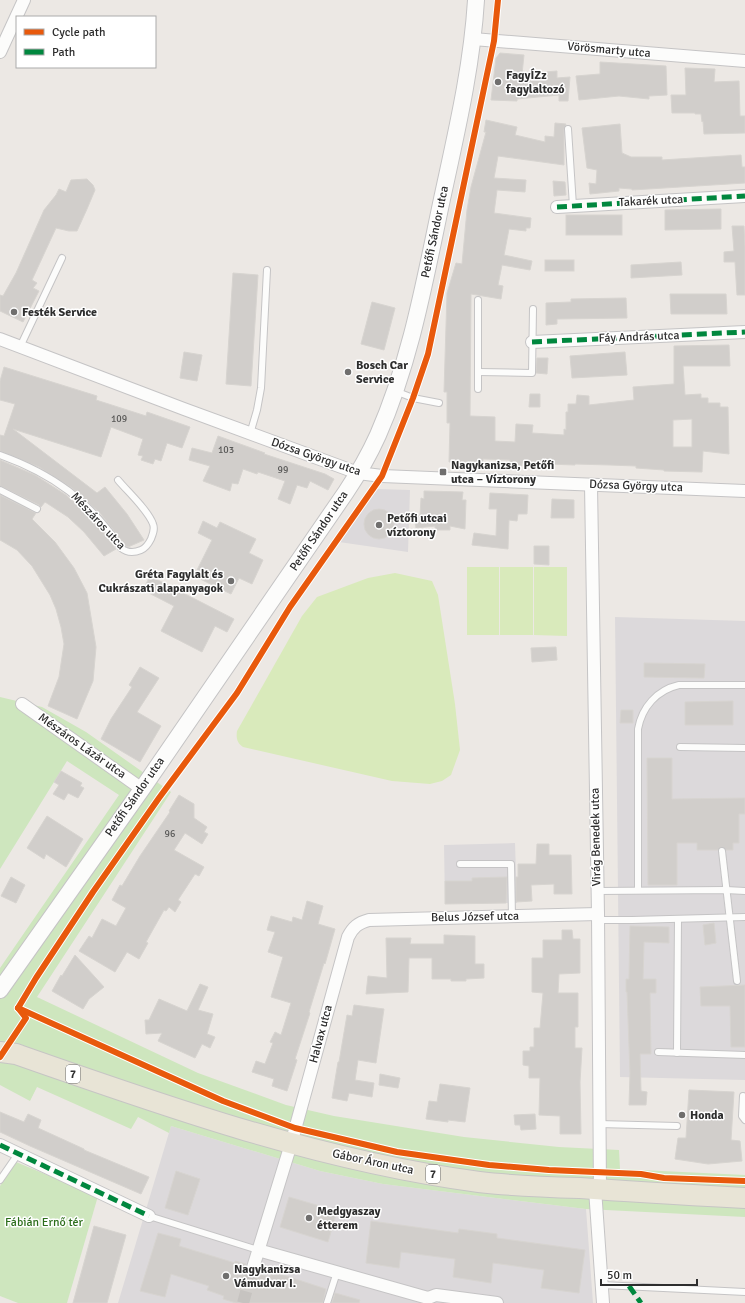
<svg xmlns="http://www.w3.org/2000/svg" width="745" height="1303" viewBox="0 0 745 1303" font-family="Signika,sans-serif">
	<rect width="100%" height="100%" fill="#ece8e4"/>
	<g fill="#dcd9db">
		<polygon points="377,489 410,490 408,552 339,542"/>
		<polygon points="615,617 745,621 745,1080 620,1077"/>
		<polygon points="515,843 517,903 445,904 444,845"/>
		<polygon points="171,1126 320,1171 383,1184 586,1209 593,1303 118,1303"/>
	</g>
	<g fill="#cee6be">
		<polygon points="0,697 42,707 86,732 171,792 37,997 198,1073 286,1105 334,1116 464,1137 559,1147 619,1150 620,1169 745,1175 745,1217 586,1209 383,1184 320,1171 171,1126 169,1133 138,1117 131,1129 37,1087 30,1101 0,1085 0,968 119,795 67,761 0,869"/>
		<polygon points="16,1162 98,1196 67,1303 18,1303 0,1296 0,1186"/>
	</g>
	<g fill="#d9eabb">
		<rect x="467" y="567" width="32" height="68"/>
		<rect x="500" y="567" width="33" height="68"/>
		<polygon points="534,567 567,567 567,636 534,635"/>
		<path d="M395 573 432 581 438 595 455 704 460 750 451 775 442 781 430 784 392 781 243 747C237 743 236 738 237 731L302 616 317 597 368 578Z"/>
	</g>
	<g fill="#d1cecb" stroke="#d7d4d0" fill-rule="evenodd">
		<polygon points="500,53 524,55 522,74 557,71 557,78 570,77 568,101 559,101 559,95 517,99 517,101 491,100 496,58"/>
		<polygon points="600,62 666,66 667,95 649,96 649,99 619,96 579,100 576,76 600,74"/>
		<polygon points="685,68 715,69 714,82 739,81 740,116 745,116 745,133 704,134 703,121 702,122 701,114 695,114 695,113 672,113 671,95 686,95"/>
		<path d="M486 120 517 127 515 135 545 142V136L554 137 555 123 566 124 564 129V165L498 156 494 178 526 180 525 192 497 190 494 213 531 218 530 228H526V231L509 229 504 255 532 261 530 270 502 265 498 285 503 286 501 299 471 294 470 416 495 417V441L515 442 516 424 533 425 532 433 564 435V429L566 430V412H568V404H576L577 395 589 396V405L634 400 633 387 674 384V346L729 345 730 366H683L685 395 701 394V398H708V403H720V407H728L729 454 703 451 702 472 664 471V470L636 468V466L610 465 575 464V465L522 463V466L510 465V460L483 459V462H449L450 423H447V392H444L447 293 456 263 462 264 467 210 471 187 486 132H484ZM692 419V447H673V420Z"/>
		<polygon points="620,124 622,153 631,157 662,157 662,160 741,155 742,167 745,167 745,183 632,190 632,189 619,188 619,191 590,194 589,183 596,184 597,170 587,168 582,128"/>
		<polygon points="87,179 93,185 95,190 87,209 77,231 69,231 56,228 32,280 37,283 33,288 39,291 23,322 0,311 0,295 3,296 16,273 44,210 56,195 59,189 66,192 71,180"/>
		<polygon points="553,181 565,182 566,195 554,196"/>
		<polygon points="721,209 721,229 665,230 665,210"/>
		<rect x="566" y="215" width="56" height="20"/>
		<polygon points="732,226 744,226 745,247 745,295 737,295 735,262 724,262 724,252 734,251"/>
		<rect x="545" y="260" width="29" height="11"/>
		<polygon points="681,262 682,275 631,278 631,265"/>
		<polygon points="233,273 258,275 251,386 226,384"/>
		<polygon points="670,294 726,294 727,314 671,314"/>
		<polygon points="626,298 627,318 557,319 557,324 546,325 546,303 571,302 571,299"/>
		<polygon points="372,302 395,308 384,350 361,344"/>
		<polygon points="184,352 202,355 197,381 180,378"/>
		<polygon points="625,352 627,375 572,378 570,356"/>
		<polygon points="537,358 548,358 547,374 536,373"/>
		<polygon points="4,367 97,396 96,400 146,416 147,412 190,427 182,448 167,443 161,461 155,459 153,464 141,460 143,456 138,455 143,439 111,427 101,457 13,429 97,493 105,487 127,514 144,540 128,547 126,546 100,513 72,488 39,467 0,451 0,435 4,436 15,404 0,400 0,381"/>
		<polygon points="530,394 540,394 540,407 529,407"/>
		<polygon points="218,436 265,453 264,454 325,474 334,479 328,490 310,481 307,488 297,485 290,504 278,499 285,481 258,472 257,474 243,469 238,484 232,483 230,491 203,481 210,466 189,460 192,448 212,453"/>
		<polygon points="0,460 35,475 66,495 93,519 116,549 104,556 84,532 68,517 45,502 41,507 39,505 0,486"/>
		<polygon points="424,491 463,492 462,500 466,500 465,529 450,526 450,530 435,530 435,526 416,528 414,516 420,515 421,498 424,499"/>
		<polygon points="490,493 528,495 527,514 518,514 517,521 509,520 508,549 472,545 474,533 496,536 497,509 489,509"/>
		<polygon points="0,495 36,513 32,519 55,542 74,568 87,593 96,647 93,681 77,719 48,706 59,677 64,644 61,627 56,609 50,595 32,566 17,550 0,540"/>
		<polygon points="552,499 574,500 574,518 551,518"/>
		<circle cx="379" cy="524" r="15"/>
		<polygon points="203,521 217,528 220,522 256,539 249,553 263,560 252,584 239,578 231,594 194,576 212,540 198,533"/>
		<polygon points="534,546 549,546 549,565 534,564"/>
		<polygon points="150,576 234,619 227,632 215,626 202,652 161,631 174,606 143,590"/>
		<polygon points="556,647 557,660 532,662 531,648"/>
		<polygon points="644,663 705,664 704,678 644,677"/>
		<polygon points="140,667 159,678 137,712 161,726 140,762 101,739 111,719 132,687 129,685"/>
		<polygon points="733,701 733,725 685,725 685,702"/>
		<polygon points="621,710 633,710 633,723 620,723"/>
		<polygon points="647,758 672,758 672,799 745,798 745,814 739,814 739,843 733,843 733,850 726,850 722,847 718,850 697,850 697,843 677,843 677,885 648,885"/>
		<polygon points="61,771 82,783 80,786 84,788 78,798 68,793 64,800 53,794 59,785 54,782"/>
		<polygon points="179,795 194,804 194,818 207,827 204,832 208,834 202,844 185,833 174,850 204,867 199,876 195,874 178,900 181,902 175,912 169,907 166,911 164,910 146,942 148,943 139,959 127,952 115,972 79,951 89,936 92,938 102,919 116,926 126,908 112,900 120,885 122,886 140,856 170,812 169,811"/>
		<polygon points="47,816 83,839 66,867 46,854 44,859 27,848"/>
		<polygon points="537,844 549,844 549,855 571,855 572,894 554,894 554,884 531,885 532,901 516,902 516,877 518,877 518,864 536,864"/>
		<polygon points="11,877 25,885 16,903 1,896"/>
		<polygon points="507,877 506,903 445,904 445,881 472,881 472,878"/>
		<polygon points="307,901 323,906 318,924 335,929 325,964 324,963 309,1012 310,1013 295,1059 297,1060 287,1091 272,1086 274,1079 252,1072 256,1061 265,1064 273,1043 270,1042 275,1032 281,1035 291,1003 271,997 283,957 268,952 275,932 267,930 271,916 292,922 293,917 302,920"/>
		<polygon points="714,923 716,943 705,945 703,925"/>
		<polygon points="630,926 669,927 669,943 644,942 643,979 656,979 656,993 650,993 651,1054 640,1054 641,1091 647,1092 646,1105 629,1105 630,1074 627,992 626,992 626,979 629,979"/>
		<polygon points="562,930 572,930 573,939 580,939 580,973 559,974 558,993 578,993 578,1027 575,1027 575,1048 582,1048 580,1082 581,1134 560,1134 560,1116 539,1115 540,1078 529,1078 529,1066 523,1065 523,1051 530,1051 530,1047 534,1047 534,1028 540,1028 543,993 532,992 532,958 543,958 543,940 562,940"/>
		<polygon points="444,935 475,936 475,964 484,964 484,978 466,979 466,981 451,981 451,979 432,979 432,958 409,958 408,992 366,994 368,976 387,978 386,938 411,938 410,944 444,944"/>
		<polygon points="75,955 104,987 89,999 83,1009 52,991 61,975 62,976"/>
		<polygon points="200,984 208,987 198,1010 213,1014 207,1034 215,1037 210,1048 202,1044 195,1058 158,1041 162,1033 146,1034 145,1020 149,1020 159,999 187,1011"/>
		<polygon points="745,985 745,1047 731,1047 730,1006 701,1006 700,987"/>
		<polygon points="354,1005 384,1009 376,1063 358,1060 355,1080 374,1083 372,1097 349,1093 347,1101 332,1098 338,1062 339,1062 347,1015 352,1016"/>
		<polygon points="380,1074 400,1078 398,1088 379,1085"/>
		<polygon points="440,1084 470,1088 465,1122 448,1120 448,1122 426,1119 429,1101 437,1102"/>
		<polygon points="689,1090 734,1092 731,1140 740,1141 742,1161 708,1164 675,1159 678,1138 686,1138"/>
		<polygon points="0,1112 24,1122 28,1114 41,1120 38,1128 84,1149 84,1150 149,1177 141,1194 30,1146 0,1132"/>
		<polygon points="535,1114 536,1129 521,1130 520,1125 515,1125 514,1115"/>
		<polygon points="176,1171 200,1179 188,1215 165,1208"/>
		<polygon points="289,1197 337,1211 328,1242 280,1227"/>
		<polygon points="371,1221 458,1233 459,1229 497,1234 497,1238 585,1250 579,1293 541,1288 544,1270 493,1263 491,1283 453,1277 455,1259 401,1252 399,1268 366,1263"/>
		<polygon points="94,1226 126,1235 107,1303 73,1303"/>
		<polygon points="158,1233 181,1239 179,1246 235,1263 235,1261 246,1264 245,1272 246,1276 249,1278 254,1278 259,1274 270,1277 271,1271 326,1289 323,1303 236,1303 223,1299 224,1296 207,1290 209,1286 171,1274 165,1297 140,1291"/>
		<polygon points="335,1293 360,1300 359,1303 332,1303"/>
	</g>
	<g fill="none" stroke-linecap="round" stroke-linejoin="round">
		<polyline stroke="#c6c3c0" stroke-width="12" stroke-dasharray="12 6" stroke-linecap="butt" points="243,1303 252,1271"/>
		<g stroke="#c5c4c5" stroke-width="8">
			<g id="service">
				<polyline points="568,129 573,206"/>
				<polyline points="20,347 62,258"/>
				<polyline points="478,372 532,373 533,309"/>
				<polyline points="478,389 478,300"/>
				<polyline points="395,391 413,398 439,403"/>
				<polyline points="250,434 257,410 261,388 267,270"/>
				<path d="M0 455C53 474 90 501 121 548 127 553 134 553 141 550 146 548 149 543 151 539 153 534 155 529 153 524 148 510 127 491 118 480"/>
				<polyline points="0,490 37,509"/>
				<polyline points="680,747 745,748"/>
				<polyline points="722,851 737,981"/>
				<polyline points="460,864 511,864 512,917"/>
				<path d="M638 890V729C642 707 657 690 679 685H745"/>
				<polyline points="597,891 726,890 745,891"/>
				<polyline points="598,920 632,920 745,917"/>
				<polyline points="658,1052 745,1055"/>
				<polyline points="677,1053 678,919"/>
				<polyline points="743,1096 742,1116 745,1120"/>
				<polyline points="599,1124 677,1126"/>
				<polyline points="0,1180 18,1154"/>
				<polyline points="149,1216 258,1250"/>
				<polyline points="602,1285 745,1292"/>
				<polyline points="327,1303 337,1272"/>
			</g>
		</g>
		<g stroke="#c5c4c5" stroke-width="14">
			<g id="minor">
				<polyline points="473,39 745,61"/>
				<polyline points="0,52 24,0"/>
				<polyline points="557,207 745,196"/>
				<polyline points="0,339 184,409 358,473 382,476 745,491"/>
				<polyline points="532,342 745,332"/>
				<polyline points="591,485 598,914 600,1190"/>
				<polyline points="22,704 142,789"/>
				<polyline points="0,1145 149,1216"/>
				<polyline points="595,1189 603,1303"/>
				<polyline points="258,1250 428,1298 436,1295 497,1303"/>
				<path d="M252 1271 291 1144 348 937C353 927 358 923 369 920L598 914"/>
			</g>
		</g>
		<g stroke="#c5c4c5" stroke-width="18">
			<path id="tertiary" d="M0 990 142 789 346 492C358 474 369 455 378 435 411 360 425 279 442 199 456 134 472 67 476 0"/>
		</g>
		<g stroke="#c6c5c4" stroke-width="22">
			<path id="primary" d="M0 1052 16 1054C167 1107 320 1161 479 1182 512 1186 546 1187 580 1188 635 1192 690 1195 745 1198"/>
		</g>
		<use href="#service" stroke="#fcfcfb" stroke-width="6"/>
		<use href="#minor" stroke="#fcfcfb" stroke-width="12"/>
		<use href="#tertiary" stroke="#fcfcfb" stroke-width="16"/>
		<use href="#primary" stroke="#e8e4d6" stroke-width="20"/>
		<g stroke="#00873e" stroke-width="5" stroke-dasharray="10 5" stroke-linecap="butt">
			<polyline points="557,207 745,196"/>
			<polyline points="532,342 745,332"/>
			<polyline points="0,1145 149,1216"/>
			<polyline points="629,1286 641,1303"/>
		</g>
		<g stroke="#fff" stroke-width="8">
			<g id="cycleway">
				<polyline points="18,1008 36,978 93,892 159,798 237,693 290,607 382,476 413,398 428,354 494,41 498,0"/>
				<polyline points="18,1008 223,1101 295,1128 397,1152 489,1165 549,1170 641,1174 664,1178 745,1181"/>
				<polyline points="0,1057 26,1018 18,1008"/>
			</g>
		</g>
		<use href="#cycleway" stroke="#e8590c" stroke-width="6"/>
	</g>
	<g fill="#706f6e" stroke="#fff" stroke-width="1.5">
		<circle cx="498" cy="82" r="4"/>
		<circle cx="14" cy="312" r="4"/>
		<circle cx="348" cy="372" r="4"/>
		<rect x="439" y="468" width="8" height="8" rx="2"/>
		<circle cx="379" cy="525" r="4"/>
		<circle cx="231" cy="581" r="4"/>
		<circle cx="682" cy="1115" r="4"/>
		<circle cx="309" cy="1218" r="4"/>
		<circle cx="226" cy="1276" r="4"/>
	</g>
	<g text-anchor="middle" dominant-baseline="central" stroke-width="3" stroke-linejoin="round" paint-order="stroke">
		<g font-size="10" fill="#585857">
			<text x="119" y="419">109</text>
			<text x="226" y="450">103</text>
			<text x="283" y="470">99</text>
			<text x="170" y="834">96</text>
		</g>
		<g fill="#fff" stroke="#6d6d6d" stroke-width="1">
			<rect x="66" y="1065" width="14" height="18" rx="3"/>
			<rect x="426" y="1165" width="14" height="18" rx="3"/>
		</g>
		<g font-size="11" font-weight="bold" fill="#2e2e2e">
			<text x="73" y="1074">7</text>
			<text x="433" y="1174">7</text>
		</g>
		<g font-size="12" fill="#2e2e2e" stroke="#fff">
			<text transform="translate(609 50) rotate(5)">Vörösmarty utca</text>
			<text transform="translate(651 201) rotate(-3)">Takarék utca</text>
			<text transform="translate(435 232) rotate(-78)">Petőfi Sándor utca</text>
			<text transform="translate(639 337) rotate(-2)">Fáy András utca</text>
			<text transform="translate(316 457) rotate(19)">Dózsa György utca</text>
			<text transform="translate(636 486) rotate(2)">Dózsa György utca</text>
			<text transform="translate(98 521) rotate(47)">Mészáros utca</text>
			<text transform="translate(319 531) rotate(-56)">Petőfi Sándor utca</text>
			<text transform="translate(82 746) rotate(35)">Mészáros Lázár utca</text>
			<text transform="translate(135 797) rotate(-55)">Petőfi Sándor utca</text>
			<text transform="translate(596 837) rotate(-91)">Virág Benedek utca</text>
			<text transform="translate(475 917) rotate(-1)">Belus József utca</text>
			<text transform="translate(321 1034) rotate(-75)">Halvax utca</text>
			<text transform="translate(373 1162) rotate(12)">Gábor Áron utca</text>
		</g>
		<g font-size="12" font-weight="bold" fill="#2e2e2e" stroke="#fff" text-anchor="start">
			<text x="506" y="75">FagyÍZz<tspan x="506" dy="14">fagylaltozó</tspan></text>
			<text x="22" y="312">Festék Service</text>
			<text x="356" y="365">Bosch Car<tspan x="356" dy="14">Service</tspan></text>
			<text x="451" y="465">Nagykanizsa, Petőfi<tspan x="451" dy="14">utca – Víztorony</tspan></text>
			<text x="387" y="518">Petőfi utcai<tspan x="387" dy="14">víztorony</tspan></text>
			<text x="223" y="574" text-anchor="end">Gréta Fagylalt és<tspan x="223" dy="14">Cukrászati alapanyagok</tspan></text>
			<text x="690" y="1115">Honda</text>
			<text x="317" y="1211">Medgyaszay<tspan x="317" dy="14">étterem</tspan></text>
			<text x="234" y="1269">Nagykanizsa<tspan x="234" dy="14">Vámudvar I.</tspan></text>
		</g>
		<g font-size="12" fill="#2c6e1b" stroke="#fff">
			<text x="44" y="1222">Fábián Ernő tér</text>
		</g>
	</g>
	<rect x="16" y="16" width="140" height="52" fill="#ffffff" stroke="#ababab"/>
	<rect x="24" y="29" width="20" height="6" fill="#e8590c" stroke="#ababab"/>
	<text x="52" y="36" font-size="12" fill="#2e2e2e">Cycle path</text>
	<rect x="24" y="49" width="20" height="6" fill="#00873e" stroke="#ababab"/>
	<text x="52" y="56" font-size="12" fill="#2e2e2e">Path</text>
	<path d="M601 1279v6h96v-6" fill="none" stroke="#2e2e2e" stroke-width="2"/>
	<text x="607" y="1279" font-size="12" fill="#2e2e2e" stroke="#ffffff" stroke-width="3" paint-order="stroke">50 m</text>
</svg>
